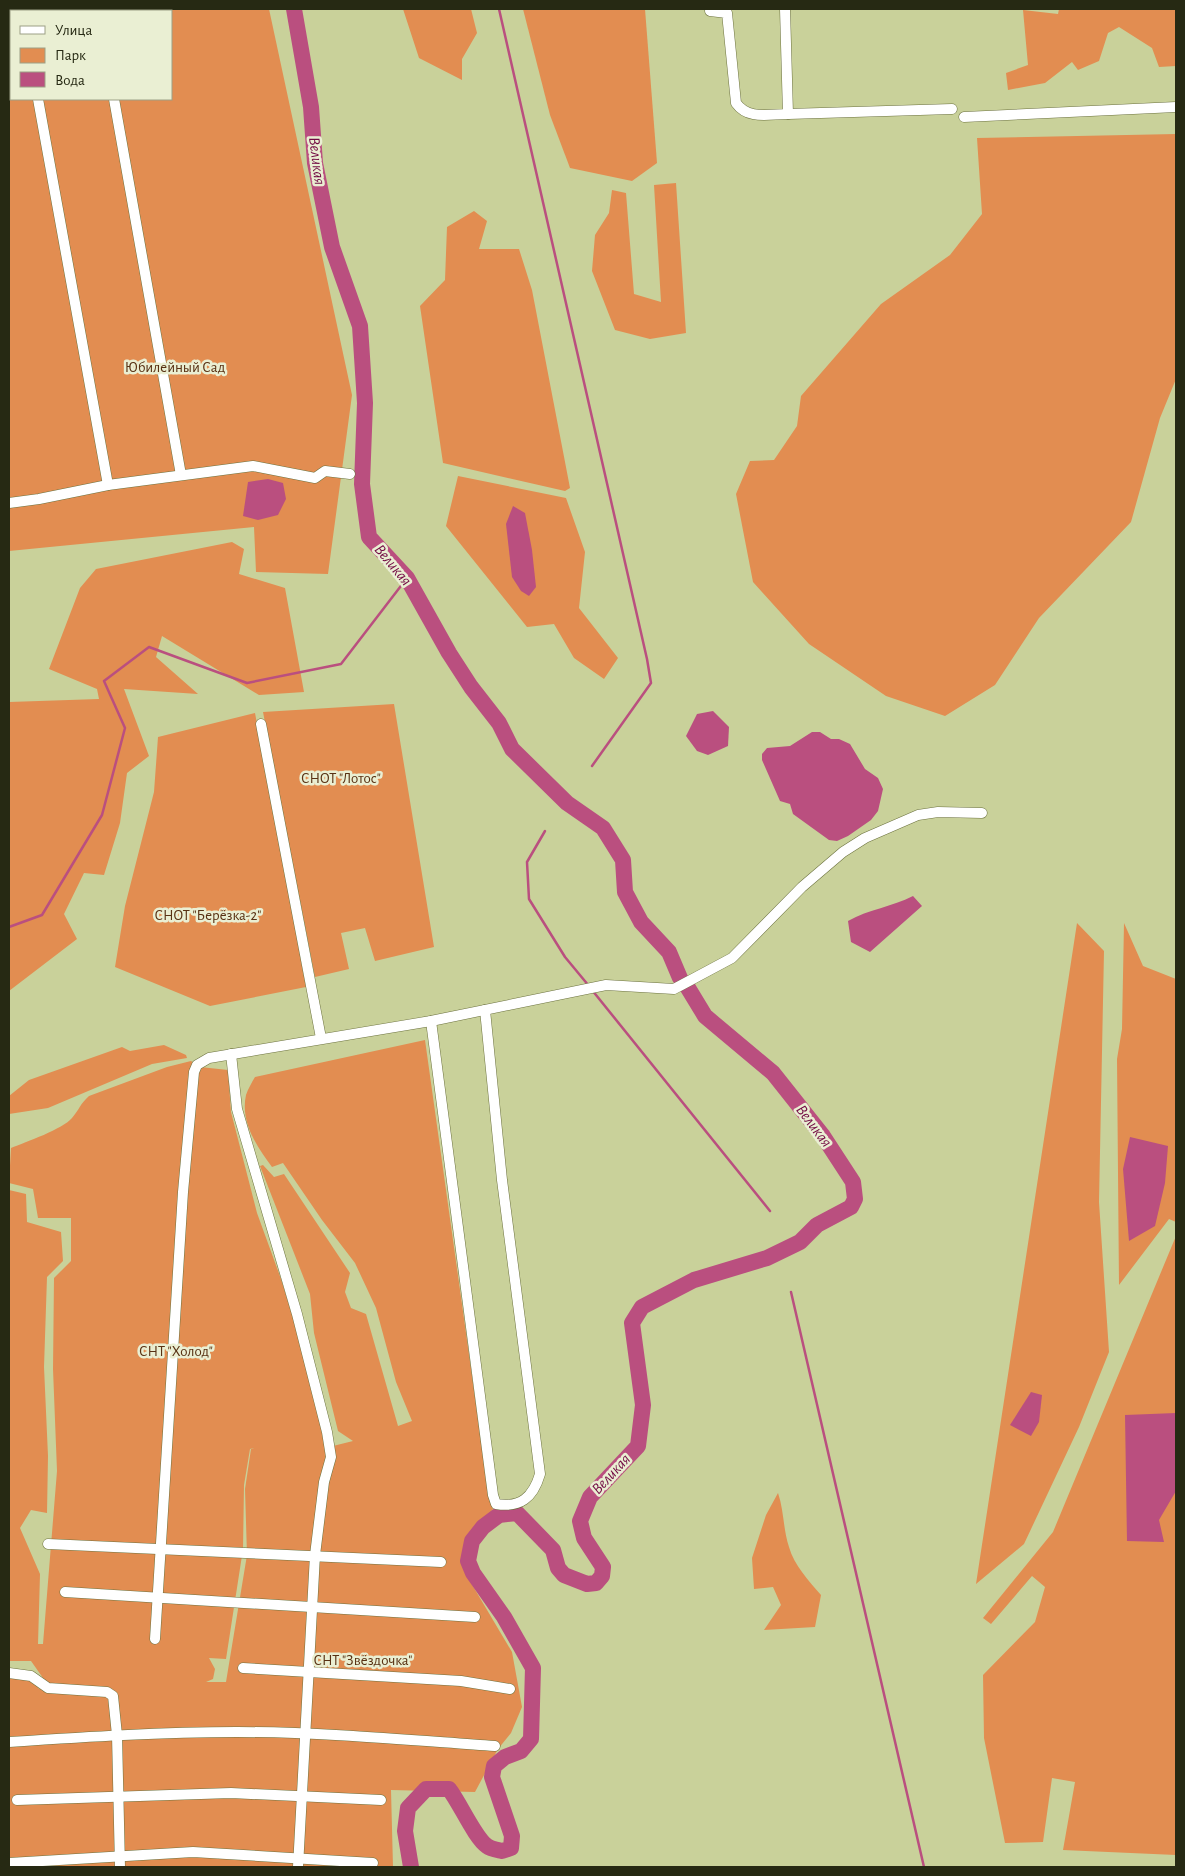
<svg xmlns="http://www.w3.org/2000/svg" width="1185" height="1876" viewBox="0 0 1185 1876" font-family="'Alegreya Sans',sans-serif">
	<rect width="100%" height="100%" fill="#c9d19a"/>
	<g fill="#e28d51" fill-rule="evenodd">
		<path d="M9 9H269L352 395 328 574 256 572 254 527 9 551ZM11 11H171V99H11Z"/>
		<polygon points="403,9 471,9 477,33 462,59 462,80 419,58"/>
		<polygon points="523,9 645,9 657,163 632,181 570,168 550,115"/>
		<polygon points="1059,9 1176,9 1176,66 1159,67 1152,48 1119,27 1108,33 1099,61 1078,70 1072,62 1045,83 1008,90 1006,73 1028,65 1023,10 1058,14"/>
		<polygon points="1176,134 1176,379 1160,418 1131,522 1039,618 995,685 945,716 886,696 809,644 753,582 736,494 750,461 774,460 797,426 801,396 881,304 950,255 982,214 977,138"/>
		<polygon points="676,183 686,333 650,339 615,330 592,271 595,235 609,213 612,190 626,193 634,294 661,302 654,185"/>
		<polygon points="474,211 487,221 479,249 519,249 532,290 570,488 565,491 443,463 420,306 445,280 447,227"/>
		<polygon points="458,476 566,498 585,552 579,608 618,658 604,679 574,658 554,624 527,627 446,526"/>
		<polygon points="232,542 244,549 239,574 285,588 304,692 259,695 162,636 156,657 198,694 124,689 149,756 127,773 120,823 104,875 84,873 64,914 77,939 9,991 9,702 99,699 97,689 49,669 80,588 96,569"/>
		<polygon points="394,704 434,947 375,961 365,928 341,933 349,969 315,977 263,712"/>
		<polygon points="255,713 306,987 210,1006 115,967 125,906 154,792 158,737"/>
		<polygon points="1077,923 1104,951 1099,1202 1109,1352 1079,1427 1024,1544 976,1584"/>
		<polygon points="1124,923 1143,966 1176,979 1176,1222 1169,1219 1119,1285 1117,1059 1122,1029"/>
		<path d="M425 1040 488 1490 493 1509 466 1545 464 1571 512 1652 522 1707 511 1733 498 1749 475 1792 391 1790 393 1867H9V1678L35 1680 39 1689 81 1688 48 1685 31 1661H9V1190L26 1194 27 1222 61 1232 63 1261 47 1277 44 1367 48 1456 47 1513 31 1510 20 1528 40 1574 38 1644H43L57 1471 53 1369 54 1278 71 1261V1218H38L33 1189 9 1183 11 1148C26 1142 63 1129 72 1118 79 1110 80 1104 89 1096L167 1067 191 1061 200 1067 228 1070 231 1112 257 1213 281 1279 317 1394 329 1447 353 1441 338 1431 314 1333 310 1294 260 1166 263 1165 274 1177 284 1174 350 1273 345 1292 351 1308 366 1314 398 1426 412 1421 396 1382 376 1308 355 1263 322 1220 283 1163 272 1167C257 1147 240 1122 246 1095 248 1089 252 1082 255 1077ZM254 1448 251 1449 245 1489 247 1555 226 1682H206L213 1679 215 1669 209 1658 226 1659 243 1549 244 1485 250 1449Z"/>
		<polygon points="164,1045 186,1055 187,1058 152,1064 48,1108 9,1114 9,1096 29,1080 122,1047 130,1051"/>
		<polygon points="1176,1236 1176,1855 1063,1850 1075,1782 1052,1778 1043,1842 1005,1843 984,1738 983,1675 1035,1622 1045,1587 1032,1576 991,1624 983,1618 1053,1532"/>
		<path d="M778 1493C784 1510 783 1529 789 1547 794 1565 809 1581 821 1595L815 1627 764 1630 781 1605 773 1587 754 1589 752 1558 766 1515Z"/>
	</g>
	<g fill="#ba4f7f">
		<polygon points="268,479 283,483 286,499 278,515 258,520 243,516 248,482"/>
		<polygon points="513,506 525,513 532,550 536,587 529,596 521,591 512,577 506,524"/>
		<polygon points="713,711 729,727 728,746 708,755 697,751 686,736 697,714"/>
		<polygon points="812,732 820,732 831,739 839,739 850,744 865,769 878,778 883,789 878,811 871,820 848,836 837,841 829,840 793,814 790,804 780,801 762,760 762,754 767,748 790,746"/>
		<path d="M913 896 922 906 870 952 851 942 848 921C869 909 892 907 913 896Z"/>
		<polygon points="1130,1137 1168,1146 1165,1183 1155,1226 1129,1241 1123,1169"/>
		<polygon points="1031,1392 1042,1395 1039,1422 1031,1436 1010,1425"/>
		<polygon points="1176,1413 1176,1491 1159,1520 1164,1542 1127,1541 1125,1415"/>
	</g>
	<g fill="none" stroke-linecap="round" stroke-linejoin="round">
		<g stroke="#ba4f7f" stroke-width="2.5">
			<polyline points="499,9 647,659 651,683 592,766"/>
			<polyline points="545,831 527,862 529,899 565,957 589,986"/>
			<polyline points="9,927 42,915 102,815 125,728 104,681 149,647 247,683 341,664 407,578"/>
			<polyline points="592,990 770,1211"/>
			<polyline points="791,1292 924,1867"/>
		</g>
		<g stroke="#ba4f7f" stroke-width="16">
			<polyline points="294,9 311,107 315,163 332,247 360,326 365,403 362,484 369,537 407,578 449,653 471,687 499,723 512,749 567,803 603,828 623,860 625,892 641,922 669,952 680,978"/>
			<path d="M411 1867 405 1831 408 1808 426 1789H449C460 1803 475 1838 487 1846 491 1849 498 1850 502 1851L511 1848 512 1836 492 1777 494 1766 505 1757 521 1751 531 1739 533 1668 504 1617 473 1573 468 1561 472 1541 483 1527 499 1515 517 1513 553 1550 558 1568 564 1575 587 1584 596 1583 602 1576 603 1567 584 1538 580 1521 590 1497 638 1446 643 1405 632 1323 642 1307 694 1280 767 1258 800 1242 817 1225 851 1207 855 1199 853 1182 823 1136 773 1073 705 1016 688 988"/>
		</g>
		<g stroke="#6c723f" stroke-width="11">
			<g id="street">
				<polyline points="22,9 23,11"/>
				<polyline points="98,9 98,11"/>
				<path d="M710 11 727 13 736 103C748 120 768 114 788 114L785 9"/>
				<polyline points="38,99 108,485"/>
				<polyline points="114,99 181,475"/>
				<polyline points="788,114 952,109"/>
				<polyline points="964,117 1176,107"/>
				<polyline points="9,503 39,499 108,485 253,466 315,478 325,471 350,474"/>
				<polyline points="261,724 321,1038"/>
				<path d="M431 1021 493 1495 496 1504C520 1508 533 1498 540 1474L502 1180 485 1010"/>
				<polyline points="231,1054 237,1109 297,1314 327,1432 331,1457 324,1482 315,1555 298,1867"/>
				<polyline points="48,1544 441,1562"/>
				<polyline points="65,1592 475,1617"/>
				<polyline points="155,1639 183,1192 194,1072 197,1065 209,1058 431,1021 606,985 674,989 732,958 802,887 843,852 865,838 918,815 938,812 982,813"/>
				<polyline points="243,1668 461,1681 510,1689"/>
				<polyline points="9,1673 31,1676 48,1688 107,1692 113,1696 117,1735 120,1867"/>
				<path d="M9 1742C85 1737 161 1732 237 1732 323 1732 409 1740 495 1746"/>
				<polyline points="17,1800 231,1793 381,1800"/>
				<polyline points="9,1863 193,1852 373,1863"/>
			</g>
		</g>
		<use href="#street" stroke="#fff" stroke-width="10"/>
	</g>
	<g text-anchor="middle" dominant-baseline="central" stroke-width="5" stroke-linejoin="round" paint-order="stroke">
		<g font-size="15" fill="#583113" stroke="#eaefd3">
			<text x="175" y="367">Юбилейный Сад</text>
			<text x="341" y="778">СНОТ "Лотос"</text>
			<text x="208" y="915">СНОТ "Берёзка-2"</text>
			<text x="176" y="1351">СНТ "Холод"</text>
			<text x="363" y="1660">СНТ "Звёздочка"</text>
		</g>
		<g font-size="16" font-style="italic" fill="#710842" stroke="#eaefd3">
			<text transform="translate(317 161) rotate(83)">Великая</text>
			<text transform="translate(393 565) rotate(50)">Великая</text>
			<text transform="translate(814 1126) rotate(53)">Великая</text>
			<text transform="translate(611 1474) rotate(-47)">Великая</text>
		</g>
	</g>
	<rect width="1185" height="1876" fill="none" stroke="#262913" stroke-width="20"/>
	<rect x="10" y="10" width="162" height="90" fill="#eaefd3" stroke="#9ca086"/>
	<rect x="20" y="26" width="25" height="8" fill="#ffffff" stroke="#9ca086"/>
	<text x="55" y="35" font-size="15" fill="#262913">Улица</text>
	<rect x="20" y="48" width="25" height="15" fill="#e28d51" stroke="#9ca086"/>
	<text x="55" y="60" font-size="15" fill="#262913">Парк</text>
	<rect x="20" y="72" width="25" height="15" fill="#ba4f7f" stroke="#9ca086"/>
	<text x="55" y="85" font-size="15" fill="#262913">Вода</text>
</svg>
